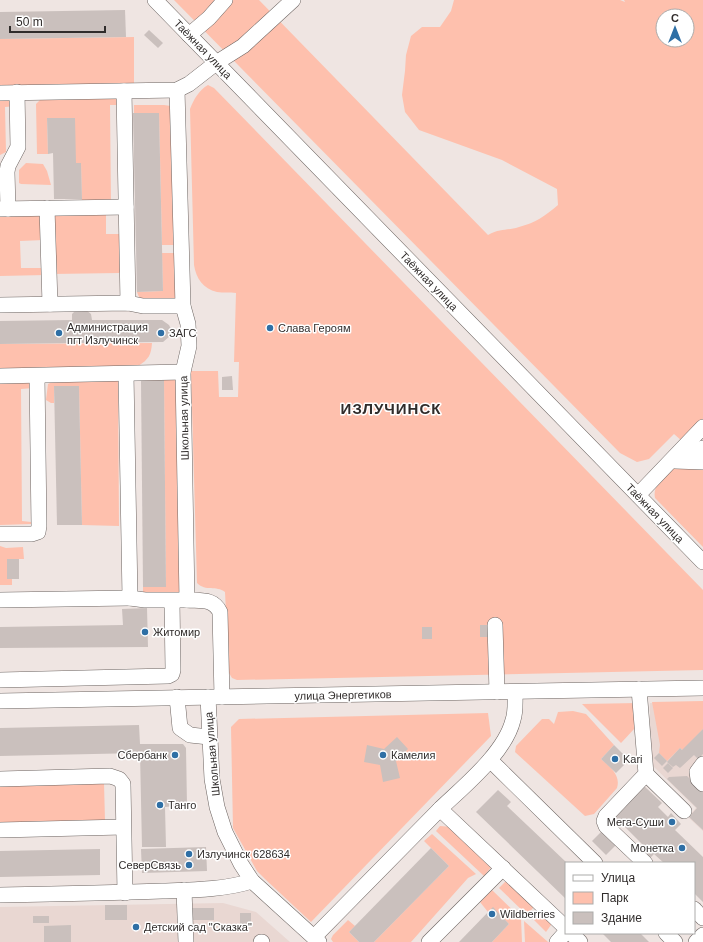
<svg xmlns="http://www.w3.org/2000/svg" width="703" height="942" viewBox="0 0 703 942" font-family="Arial,sans-serif">
	<rect width="100%" height="100%" fill="#efe5e2"/>
	<g fill="#e9d7d2">
		<polygon points="650,703 703,704 703,831 688,817 696,808 650,763"/>
		<polygon points="223,903 256,912 290,942 0,942 0,907"/>
	</g>
	<g fill="#fec0ad" fill-rule="evenodd">
		<path d="M174 0H259L488 235C501 228 507 231 519 227 535 223 545 216 558 205L557 189 502 160 419 130 405 112 402 95 405 71 406 55 411 36 422 27H440L451 11 454 0H620L625 2 624 0H703V420L682 441 674 434 649 459 637 462 620 453ZM663 16H687V40H663Z"/>
		<polygon points="134,37 134,84 0,86 0,39"/>
		<path d="M208 85 214 88 703 590V670L237 680 232 678 229 673 225 592C216 585 206 592 197 583L191 371H218L219 397H238L239 362H234L236 293C230 292 223 293 217 292 203 289 196 278 194 265L190 109C194 99 199 90 208 85Z"/>
		<polygon points="121,98 122,105 110,105 111,206 82,207 81,163 76,163 47,118 48,154 37,154 36,104 40,100"/>
		<polygon points="9,99 16,106 5,107 6,152 0,155 0,100"/>
		<polygon points="134,105 164,105 171,106 178,245 162,245 159,113 134,113"/>
		<polygon points="26,163 43,164 47,171 51,185 21,184 19,183 19,170"/>
		<polygon points="43,213 44,240 20,241 21,268 46,268 46,275 0,276 0,215"/>
		<polygon points="106,214 106,234 123,234 123,266 119,273 52,274 51,215"/>
		<polygon points="162,253 178,253 178,296 173,299 143,299 139,297 137,292 163,291"/>
		<path d="M152 343C151 355 149 359 138 366L0 370V344Z"/>
		<polygon points="118,379 119,526 82,525 79,386 54,386 54,403 51,403 46,400 48,384 54,381"/>
		<polygon points="142,379 177,379 183,589 179,593 143,593 143,587 166,586 164,381 141,381"/>
		<polygon points="0,380 31,381 34,388 21,389 22,521 31,522 31,524 0,525"/>
		<path d="M678 466H703V547L655 498C652 484 667 472 678 466Z"/>
		<polygon points="0,546 6,548 23,547 24,559 7,559 12,579 12,585 0,585"/>
		<polygon points="703,701 703,729 683,750 680,748 667,761 659,753 660,745 652,702"/>
		<polygon points="638,703 635,728 621,743 582,704"/>
		<path d="M573 711 586 714 614 745 601 759C610 767 621 775 617 788L594 814 585 816 515 752 516 746 542 719H549L554 724 558 712Z"/>
		<polygon points="488,713 491,736 311,922 265,879 257,871 233,828 231,727 239,719"/>
		<polygon points="104,783 105,821 0,823 0,785"/>
		<polygon points="440,826 452,827 492,866 484,876 436,831"/>
		<polygon points="432,834 476,874 468,878 411,942 374,942 449,866 424,841"/>
		<polygon points="505,882 510,882 533,904 533,908 527,915 499,888"/>
		<polygon points="492,890 521,918 522,942 492,942 509,924 493,908 488,912 480,902"/>
		<polygon points="539,915 544,915 551,921 551,925 546,932 534,920"/>
		<polygon points="348,920 355,926 349,932 359,942 333,942 331,939 333,935"/>
		<polygon points="524,921 548,942 525,942"/>
	</g>
	<g fill="#cac0bd">
		<polygon points="125,10 126,37 0,39 0,12"/>
		<polygon points="149,30 163,43 158,48 144,35"/>
		<polygon points="133,113 159,113 163,291 137,292"/>
		<polygon points="47,118 75,118 76,163 81,163 82,199 54,199 53,153 48,154"/>
		<polygon points="86,310 91,314 92,320 162,320 169,325 171,329 170,336 163,342 159,342 0,344 0,321 72,320 72,314 75,311"/>
		<polygon points="232,376 233,390 222,390 222,377"/>
		<polygon points="164,380 166,587 143,587 141,381"/>
		<polygon points="54,386 79,386 82,525 57,525"/>
		<rect x="7" y="559" width="12" height="20"/>
		<polygon points="147,608 148,647 0,648 0,627 123,625 122,609"/>
		<rect x="480" y="625" width="8" height="12"/>
		<rect x="422" y="627" width="10" height="12"/>
		<polygon points="139,725 140,744 183,744 186,748 187,805 165,807 166,847 142,847 140,753 0,756 0,728"/>
		<polygon points="703,729 703,754 698,759 694,755 680,768 676,765 673,767 667,762 680,748 682,750"/>
		<polygon points="397,737 408,749 396,761 400,778 383,782 380,765 364,762 367,745 384,749"/>
		<polygon points="614,745 629,760 616,773 601,759"/>
		<polygon points="659,753 667,761 662,766 654,758"/>
		<polygon points="668,763 673,768 668,773 663,768"/>
		<polygon points="687,776 703,792 703,830 689,817 697,808 667,779 669,777"/>
		<polygon points="643,785 662,803 658,807 668,817 671,813 681,824 675,830 703,857 703,902 694,893 694,863 664,863 654,854 648,860 637,850 643,845 613,815"/>
		<polygon points="498,790 511,802 507,806 566,862 566,899 476,812"/>
		<polygon points="602,831 616,845 606,855 592,841"/>
		<polygon points="206,847 207,871 142,873 141,849"/>
		<polygon points="431,848 449,866 374,942 359,942 349,932"/>
		<polygon points="100,849 100,875 0,877 0,851"/>
		<rect x="105" y="905" width="22" height="15"/>
		<polygon points="493,907 509,924 492,942 459,942"/>
		<rect x="190" y="908" width="24" height="12"/>
		<rect x="240" y="913" width="11" height="12"/>
		<rect x="33" y="916" width="16" height="7"/>
		<polygon points="71,925 71,942 44,942 44,926"/>
		<polygon points="602,933 640,933 649,942 611,942"/>
	</g>
	<g fill="none" stroke-linecap="round" stroke-linejoin="round">
		<g stroke="#6d6562" stroke-width="16">
			<g id="minor">
				<polyline points="155,0 703,562"/>
				<polyline points="189,35 209,18 225,0"/>
				<path d="M177 90 183 306 188 324 189 346 183 372 187 600C201 601 213 598 220 612L222 697"/>
				<polyline points="124,91 128,303"/>
				<polyline points="0,93 177,90 189,84 216,63 243,46 293,0"/>
				<polyline points="47,208 50,304"/>
				<polyline points="0,209 126,207"/>
				<polyline points="8,209 7,172 8,166 18,147 17,92"/>
				<polyline points="0,305 128,303 143,306 183,306"/>
				<polyline points="126,374 130,598 145,600 187,600"/>
				<polyline points="0,376 183,372"/>
				<polyline points="677,459 703,448"/>
				<polyline points="675,461 703,462"/>
				<polyline points="638,495 703,427"/>
				<polyline points="0,534 32,534 38,532 39,526 37,376"/>
				<polyline points="0,600 130,598"/>
				<polyline points="495,625 497,692"/>
				<polyline points="0,680 168,676 172,674 173,670 172,601"/>
				<polyline points="639,689 646,774 606,816 604,821 606,826 645,863"/>
				<path d="M515 692C515 701 516 711 513 720 505 753 464 786 440 809L566 928"/>
				<polyline points="177,697 180,728 190,735 209,737"/>
				<polyline points="208,697 212,779 217,807 225,832 241,864 252,881 319,942"/>
				<polyline points="0,701 703,688"/>
				<polyline points="490,760 595,863"/>
				<polyline points="703,764 697,772 698,779 703,784"/>
				<polyline points="646,774 684,811"/>
				<polyline points="0,779 110,776 119,779 123,784 125,893"/>
				<polyline points="0,830 123,827"/>
				<polyline points="184,890 186,942"/>
				<path d="M0 895C54 894 108 893 162 891 191 890 224 890 252 881"/>
				<polyline points="694,909 703,918"/>
				<polyline points="571,933 580,942"/>
				<polyline points="666,933 675,942"/>
				<polyline points="314,937 440,809"/>
				<polyline points="261,942 262,942"/>
				<polyline points="429,942 503,868"/>
				<polyline points="557,942 566,932"/>
				<polyline points="696,942 703,935"/>
			</g>
		</g>
		<use href="#minor" stroke="#fff" stroke-width="15"/>
	</g>
	<g fill="#2e6fa5" stroke="#fff" stroke-width="1.5">
		<circle cx="270" cy="328" r="4"/>
		<circle cx="59" cy="333" r="4"/>
		<circle cx="161" cy="333" r="4"/>
		<circle cx="145" cy="632" r="4"/>
		<circle cx="175" cy="755" r="4"/>
		<circle cx="383" cy="755" r="4"/>
		<circle cx="615" cy="759" r="4"/>
		<circle cx="160" cy="805" r="4"/>
		<circle cx="672" cy="822" r="4"/>
		<circle cx="682" cy="848" r="4"/>
		<circle cx="189" cy="854" r="4"/>
		<circle cx="189" cy="865" r="4"/>
		<circle cx="492" cy="914" r="4"/>
		<circle cx="136" cy="927" r="4"/>
	</g>
	<g text-anchor="middle" dominant-baseline="central" stroke-width="3" stroke-linejoin="round" paint-order="stroke">
		<g font-size="11" fill="#302c2b" stroke="#fff">
			<text transform="translate(203 49) rotate(46)">Таёжная улица</text>
			<text transform="translate(429 281) rotate(46)">Таёжная улица</text>
			<text transform="translate(184 418) rotate(-91)">Школьная улица</text>
			<text transform="translate(655 513) rotate(46)">Таёжная улица</text>
			<text transform="translate(343 695) rotate(-1)">улица Энергетиков</text>
			<text transform="translate(212 754) rotate(-95)">Школьная улица</text>
		</g>
		<g font-size="11" fill="#302c2b" stroke="#fff" text-anchor="start">
			<text x="67" y="327">Администрация<tspan x="67" dy="13">пгт Излучинск</tspan></text>
			<text x="278" y="328">Слава Героям</text>
			<text x="169" y="333">ЗАГС</text>
			<text x="153" y="632">Житомир</text>
			<text x="167" y="755" text-anchor="end">Сбербанк</text>
			<text x="391" y="755">Камелия</text>
			<text x="623" y="759">Kari</text>
			<text x="168" y="805">Танго</text>
			<text x="664" y="822" text-anchor="end">Мега-Суши</text>
			<text x="674" y="848" text-anchor="end">Монетка</text>
			<text x="197" y="854">Излучинск 628634</text>
			<text x="181" y="865" text-anchor="end">СеверСвязь</text>
			<text x="500" y="914">Wildberries</text>
			<text x="144" y="927">Детский сад "Сказка"</text>
		</g>
		<g font-size="15" font-weight="bold" letter-spacing="1" fill="#302c2b" stroke="#fff">
			<text x="391" y="408">ИЗЛУЧИНСК</text>
		</g>
	</g>
	<rect x="565" y="862" width="130" height="72" fill="#ffffff" stroke="#acabaa"/>
	<rect x="573" y="875" width="20" height="6" fill="#ffffff" stroke="#acabaa"/>
	<text x="601" y="882" font-size="12" fill="#302c2b">Улица</text>
	<rect x="573" y="892" width="20" height="12" fill="#fec0ad" stroke="#acabaa"/>
	<text x="601" y="902" font-size="12" fill="#302c2b">Парк</text>
	<rect x="573" y="912" width="20" height="12" fill="#cac0bd" stroke="#acabaa"/>
	<text x="601" y="922" font-size="12" fill="#302c2b">Здание</text>
	<g transform="translate(675 28)"><circle r="19" fill="#ffffff" stroke="#acabaa"/>
	<path d="M0-3L7 15L0 10L-7 15Z" fill="#2e6fa5"/>
	<text y="-6" font-size="11" font-weight="bold" text-anchor="middle" fill="#302c2b">С</text>
	</g>
	<path d="M10 26v6h95v-6" fill="none" stroke="#302c2b" stroke-width="2"/>
	<text x="16" y="26" font-size="12" fill="#302c2b" stroke="#ffffff" stroke-width="3" paint-order="stroke">50 m</text>
</svg>
